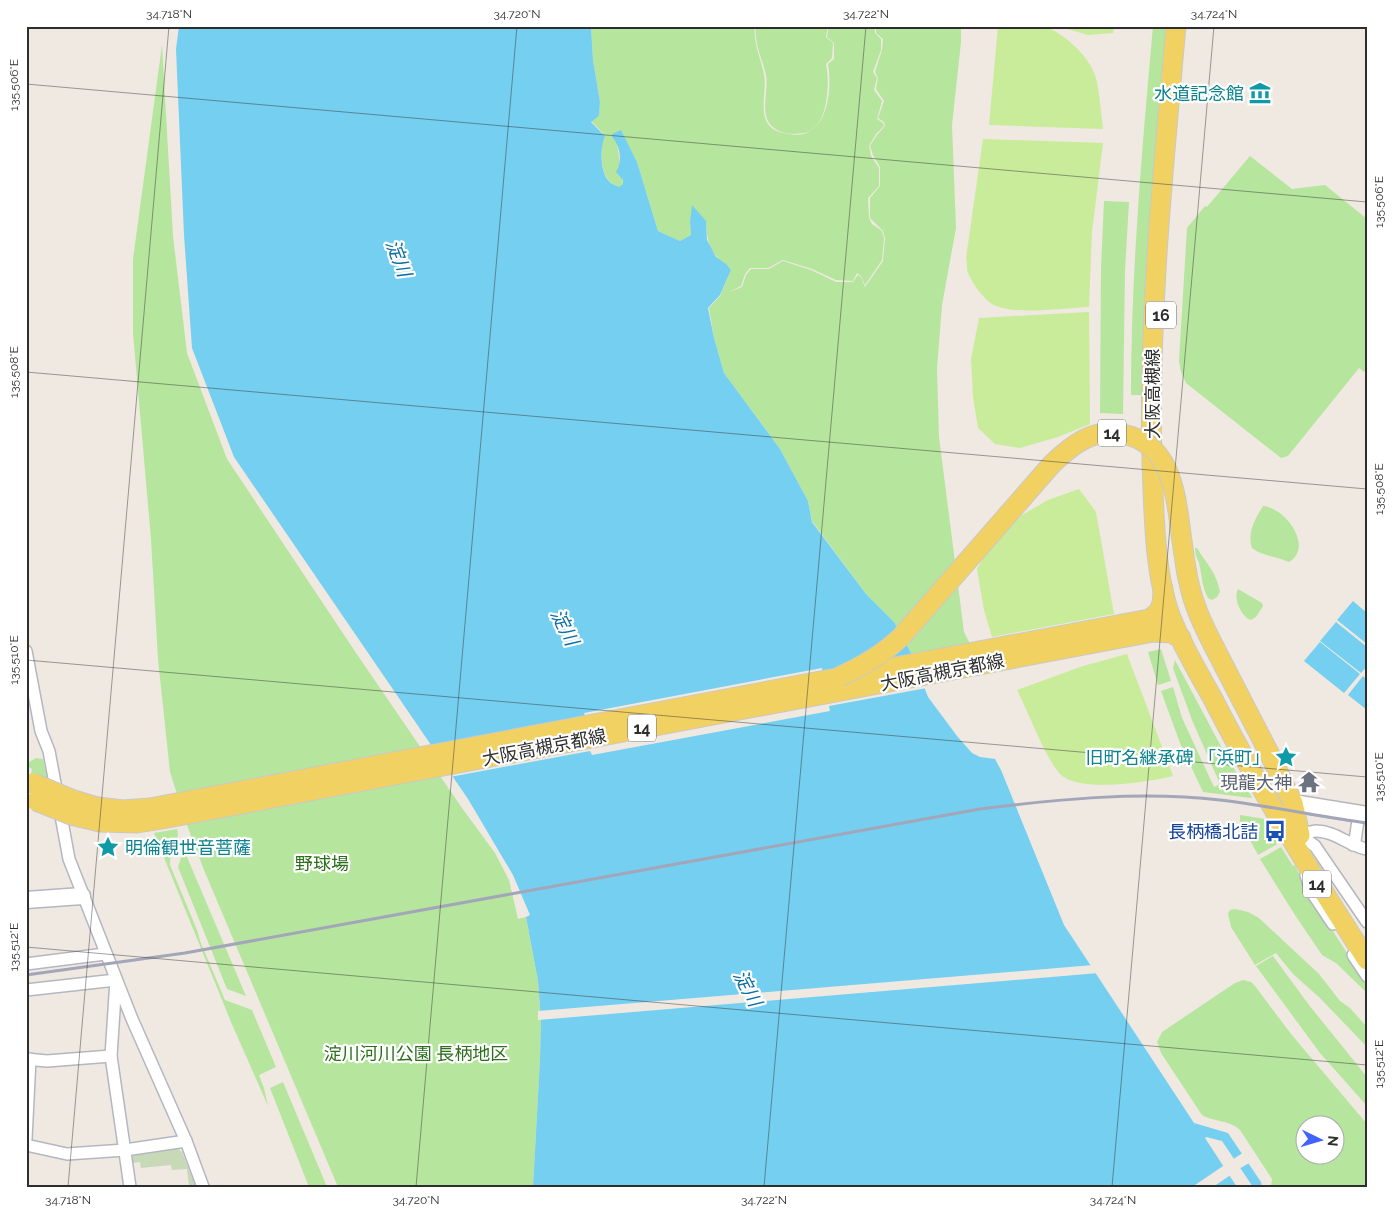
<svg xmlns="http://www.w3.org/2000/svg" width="1393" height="1213" viewBox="0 0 1393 1213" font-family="Raleway,'Noto Sans JP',sans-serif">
	<rect width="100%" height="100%" fill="#efe9e1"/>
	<g fill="#b6e59e" fill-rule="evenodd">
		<path d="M591 26H755C753 45 761 57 764 75 767 90 759 110 768 124 773 131 781 133 789 134 827 142 833 91 828 64L834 59V43L827 37 829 26H874L875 33 881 39V50L873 72 877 78 874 90 882 101 877 119 883 123 884 126 876 134 869 146 871 156 879 168V186L868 198 869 218 872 224 882 231 884 238 882 260 865 285 861 276 857 273 853 281 836 280 812 269 783 260 768 268H750L745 274 741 286 729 292 742 287 746 275 751 269H769L783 261 811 270 836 282H853L858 275 861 277 865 287 883 261 885 238 883 231 870 218V198L880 186V167L873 155 870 146 877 135 885 126 884 122 878 118 884 101 876 89 878 78 875 72 882 50 883 39 876 33V26H961V42L952 125 956 228 942 305 937 368 939 437 964 632 970 644 912 655 894 622 866 594 812 521 808 501 780 449 724 373 714 338 709 308 720 296 731 270C725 263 720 262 716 256 707 246 707 233 706 221L690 222 691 235 680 241 658 231 637 162 621 131 612 136 617 143 623 184 619 187C597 179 602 153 603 133L591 121 599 116 600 102 593 60Z"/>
		<path d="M756 26H828L826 37 833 43 832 58 826 64C830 82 828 122 810 131 805 134 799 133 794 134 786 134 775 131 770 124 760 111 769 90 766 75 762 57 754 45 756 26Z"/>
		<path d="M1153 26H1170L1144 395H1131C1131 271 1142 149 1153 26Z"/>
		<polygon points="162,45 173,236 187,353 227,459 352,647 462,808 495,853 509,880 518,919 526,917 538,981 541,1020 540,1059 533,1187 338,1187 204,870 187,825 170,772 158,659 151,539 133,333 133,259"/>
		<polygon points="1250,156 1292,189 1325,185 1367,219 1367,369 1364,372 1359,368 1288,456 1281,458 1186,383 1181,372 1179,361 1187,228 1205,206 1207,207"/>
		<polygon points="1104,201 1129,202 1125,271 1123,414 1100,413 1101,268"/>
		<path d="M1263 506C1286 508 1314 547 1289 562 1276 556 1262 556 1252 548 1247 533 1255 519 1263 506Z"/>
		<path d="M1195 548H1197C1207 565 1216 571 1220 592L1217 597 1212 600 1208 598C1202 587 1202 576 1199 563 1197 558 1195 554 1195 548Z"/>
		<path d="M1238 589 1262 603 1263 606 1256 617 1251 620C1241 617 1233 598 1238 589Z"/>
		<polygon points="1161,649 1171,681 1158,685 1148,652"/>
		<polygon points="1175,660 1226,756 1252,797 1251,798 1203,792 1180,743 1161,691 1173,687 1182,718 1214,787 1220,784 1192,720 1173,668"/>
		<polygon points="36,758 43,759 48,781 31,774 32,769 27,766 29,762"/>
		<polygon points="1240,815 1265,819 1279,843 1258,855 1240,822"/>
		<path d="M177 829C181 842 169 852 170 865L197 930 200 941 225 1000 252 1010 276 1067 259 1075 264 1088 268 1106 231 1022 154 833Z"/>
		<polygon points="1281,847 1293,866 1295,865 1307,891 1367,984 1367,993 1336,963 1322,955 1293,912 1260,859"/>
		<polygon points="184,850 246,996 227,989 178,867"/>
		<polygon points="1235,909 1248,912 1259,918 1319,974 1340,1001 1350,1008 1367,1027 1367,1047 1320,998 1293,974 1276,953 1255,965 1231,927 1228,914 1230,910"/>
		<polygon points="1273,956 1309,1005 1367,1077 1367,1106 1320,1053 1256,966"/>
		<path d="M1243 980 1251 982 1255 986 1291 1034 1367 1124V1184L1362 1187H1271L1272 1179 1240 1130C1230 1120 1214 1122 1202 1115L1161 1053 1157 1042 1162 1032 1235 983ZM1306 1126H1336V1156H1306Z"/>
		<polygon points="283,1082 327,1187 309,1187 270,1088"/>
	</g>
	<polygon fill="#c8d9b8" points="178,1149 182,1152 196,1187 183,1187 189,1186 187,1169 172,1170 171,1165 141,1168 140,1162 133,1163 132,1158 136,1153"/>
	<g fill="#c9ec9a">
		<path d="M998 26H1045C1067 36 1092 58 1097 82 1100 98 1101 114 1103 129L989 125Z"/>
		<polygon points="1057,26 1114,26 1113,33 1088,35"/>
		<path d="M983 139 1103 143 1092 232 1089 307C1065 308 1017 315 996 306 984 301 971 282 967 270 967 266 967 262 966 258Z"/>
		<polygon points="1089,312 1090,424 1058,437 1020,448 995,444 978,428 973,397 971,359 979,318"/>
		<polygon points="1079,489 1096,512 1114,614 992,637 984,610 977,569 994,539 1022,515 1048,500"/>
		<path d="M1127 654 1173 776C1148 782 1082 793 1061 775 1047 762 1027 709 1017 690L1083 666Z"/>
	</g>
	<g fill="#75cff0">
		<path d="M179 26H591L593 60 600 102 599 116 591 122 605 136C600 147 600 171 608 180 611 184 615 185 619 187L623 184V180L616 172C623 162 620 145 612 137V134L621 130 637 162 658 231 680 241 691 235 690 222 692 205 706 221 707 240 716 257 726 264 731 270 720 295 708 308 714 338 724 373 780 449 808 501 812 522 866 594 894 622 912 655 928 697 957 736 972 753 980 757 995 759 1001 770 1064 925 1194 1123 1228 1133 1261 1182 1262 1187H1253L1222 1141 1206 1137 1205 1138 1237 1187H533L540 1059 541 1020 538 981 526 917 530 915 513 875 468 799 234 457 192 348 184 235 176 49Z"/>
		<polygon points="1353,601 1367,613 1367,644 1337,620"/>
		<polygon points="1336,622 1367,647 1367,666 1361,673 1320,641"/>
		<polygon points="1320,642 1360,674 1344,693 1304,661"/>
		<polygon points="1363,676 1367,680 1367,710 1348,695"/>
	</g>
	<g fill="#efe9e1">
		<polygon points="907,639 888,661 916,657 927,688 829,706 830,711 592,755 590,751 450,777 430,749 586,719 584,713 822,668 823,674"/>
		<polygon points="1093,965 1099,973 538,1020 538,1011"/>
		<polygon points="1244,1152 1251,1162 1239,1169 1232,1160"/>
		<polygon points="1226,1164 1232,1174 1213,1187 1192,1187"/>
	</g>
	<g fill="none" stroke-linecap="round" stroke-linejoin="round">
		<g stroke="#b4b7c1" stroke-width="14">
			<g id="street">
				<polyline points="26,651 41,731 49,751 69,859 132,1019 186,1141 203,1187"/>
				<polyline points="1300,835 1315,846 1367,922"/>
				<path d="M1300 835C1305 834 1311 831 1316 831 1335 831 1349 846 1367 849"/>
				<polyline points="1353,845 1355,841 1359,813"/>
				<polyline points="1306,875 1311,891 1333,924"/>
				<polyline points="1353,955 1367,976"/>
				<polyline points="26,964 105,954"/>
				<polyline points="26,990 116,980 111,1056 130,1187"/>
				<polyline points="26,1059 47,1061 111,1056"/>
				<polyline points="26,1139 30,1059"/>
				<polyline points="26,1145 67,1154 125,1150 186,1141"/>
			</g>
		</g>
		<g stroke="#b4b7c1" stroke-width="19">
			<g id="secondary">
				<polyline points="1293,803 1367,815"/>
				<polyline points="26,900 82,896"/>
			</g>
		</g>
		<g stroke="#c9c9c9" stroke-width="21">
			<g id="primary">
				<path d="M1176 26C1163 172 1148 316 1152 463 1154 510 1154 571 1170 615 1181 644 1198 672 1213 699 1259 789 1312 875 1367 960"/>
				<polyline points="1269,753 1293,803 1300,835"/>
				<path d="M97 807 123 810 150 808 1149 619C1162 612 1163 603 1163 589"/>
				<polyline points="100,822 137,823 162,819 1153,632 1171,633 1181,638"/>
			</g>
		</g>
		<use href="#street" stroke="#fff" stroke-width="11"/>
		<use href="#secondary" stroke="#fff" stroke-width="16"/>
		<use href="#primary" stroke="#f2d163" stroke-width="19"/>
		<path stroke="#a3a6b8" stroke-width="3" d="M26 975 185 953 980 809C1060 799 1140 791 1220 800 1269 806 1318 816 1367 823"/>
		<g stroke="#c9c9c9" stroke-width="21" stroke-linecap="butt">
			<g id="primary-bridge">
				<path d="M839 677C862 666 882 655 901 637L1052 464C1072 445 1093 428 1122 434 1174 443 1176 499 1182 541 1185 563 1188 586 1196 607 1203 627 1214 646 1224 666 1239 695 1254 724 1269 753"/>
				<polyline points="33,783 71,799 97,807"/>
				<polyline points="36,801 71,815 100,822"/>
			</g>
		</g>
		<use href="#primary-bridge" stroke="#f2d163" stroke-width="19"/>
	</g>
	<path fill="none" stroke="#2e2e2e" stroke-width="1" stroke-opacity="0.45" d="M26 84 1367 202M26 372 1367 489M26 660 1367 777M26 947 1367 1065M68 1187 169 26M416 1187 517 26M764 1187 866 26M1112 1187 1214 26"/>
	<defs>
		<g id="museum-bare" transform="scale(1.725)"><path d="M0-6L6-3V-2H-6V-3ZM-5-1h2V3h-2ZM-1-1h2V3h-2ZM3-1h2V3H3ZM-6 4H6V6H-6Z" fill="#0f9aa8" stroke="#fff" stroke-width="2.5" paint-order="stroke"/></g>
		<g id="sight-bare" transform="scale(1.725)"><path d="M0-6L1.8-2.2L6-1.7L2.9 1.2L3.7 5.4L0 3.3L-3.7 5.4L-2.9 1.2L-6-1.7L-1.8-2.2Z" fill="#0f9aa8" stroke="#fff" stroke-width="2.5" paint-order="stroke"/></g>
		<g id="temple-bare" transform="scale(1.725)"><path d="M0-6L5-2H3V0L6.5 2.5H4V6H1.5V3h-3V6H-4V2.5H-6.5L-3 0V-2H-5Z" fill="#6b7280" stroke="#fff" stroke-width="2.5" paint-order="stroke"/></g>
		<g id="bus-bare" transform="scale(1.725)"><path d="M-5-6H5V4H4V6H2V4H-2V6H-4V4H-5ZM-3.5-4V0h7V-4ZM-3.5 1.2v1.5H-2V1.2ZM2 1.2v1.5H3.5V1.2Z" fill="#1a4fb4" stroke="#fff" stroke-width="2.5" paint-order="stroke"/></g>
	</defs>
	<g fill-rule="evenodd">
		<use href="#museum-bare" x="1260" y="93"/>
		<use href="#sight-bare" x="1286" y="757"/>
		<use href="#temple-bare" x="1309" y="782"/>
		<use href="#bus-bare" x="1275" y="831"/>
		<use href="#sight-bare" x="108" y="847"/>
	</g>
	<g text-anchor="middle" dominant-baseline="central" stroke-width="4.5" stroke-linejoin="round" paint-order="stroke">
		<g fill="#fff" stroke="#6d6d6d" stroke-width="1">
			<rect x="1146" y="301.5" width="30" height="27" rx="4"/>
			<rect x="1098" y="419.5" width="28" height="27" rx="4"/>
			<rect x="628" y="714.5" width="28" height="27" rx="4"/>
			<rect x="1303" y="870.5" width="28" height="27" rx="4"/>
		</g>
		<g font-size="16" font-weight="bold" fill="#2e2e2e">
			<text x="1161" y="315">16</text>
			<text x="1112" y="433">14</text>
			<text x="642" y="728">14</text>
			<text x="1317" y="884">14</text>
		</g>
		<g font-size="18" fill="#0d838f" stroke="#fff" text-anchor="end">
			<text x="1244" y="93">水道記念館</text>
			<text x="1270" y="757">旧町名継承碑 「浜町」</text>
			<text x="125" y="847" text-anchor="start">明倫観世音菩薩</text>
		</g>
		<g font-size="18" fill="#2e2e2e" stroke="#fff">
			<text transform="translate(1152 394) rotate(-90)">大阪高槻線</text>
			<text transform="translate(942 672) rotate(-11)">大阪高槻京都線</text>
			<text transform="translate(544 747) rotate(-11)">大阪高槻京都線</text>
		</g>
		<g font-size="18" fill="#5b616d" stroke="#fff" text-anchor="end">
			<text x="1292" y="782">現龍大神</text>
		</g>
		<g font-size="18" fill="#164399" stroke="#fff" text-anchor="end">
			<text x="1258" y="831">長柄橋北詰</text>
		</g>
		<g font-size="18" fill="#2c6e1b" stroke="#fff">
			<text x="322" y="863">野球場</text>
			<text x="416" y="1053">淀川河川公園 長柄地区</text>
		</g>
		<g font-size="19" font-style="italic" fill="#0d6fa3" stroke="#fff">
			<text transform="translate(399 258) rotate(69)">淀川</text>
			<text transform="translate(565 627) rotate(63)">淀川</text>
			<text transform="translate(748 988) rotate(62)">淀川</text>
		</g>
	</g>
	<rect width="1393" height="1213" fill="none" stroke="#ffffff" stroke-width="55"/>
	<g transform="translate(1320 1140) rotate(95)"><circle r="24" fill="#ffffff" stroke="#ababab"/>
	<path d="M0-4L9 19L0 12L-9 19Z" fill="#4264fb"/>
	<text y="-8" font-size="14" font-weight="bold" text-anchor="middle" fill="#2e2e2e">N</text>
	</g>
	<rect x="28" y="28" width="1338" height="1158" fill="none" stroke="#2e2e2e" stroke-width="2"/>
	<g font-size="12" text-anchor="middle" fill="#2e2e2e">
		<text x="169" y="18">34.718°N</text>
		<text x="517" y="18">34.720°N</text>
		<text x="866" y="18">34.722°N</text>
		<text x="1214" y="18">34.724°N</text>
		<text transform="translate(14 85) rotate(-90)" y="4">135.506°E</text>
		<text transform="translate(1379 202) rotate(-90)" y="4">135.506°E</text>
		<text transform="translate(14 372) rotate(-90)" y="4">135.508°E</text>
		<text transform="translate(1379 489) rotate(-90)" y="4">135.508°E</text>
		<text transform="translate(14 660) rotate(-90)" y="4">135.510°E</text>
		<text transform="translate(1379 777) rotate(-90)" y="4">135.510°E</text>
		<text transform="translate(14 947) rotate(-90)" y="4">135.512°E</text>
		<text transform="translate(1379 1064) rotate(-90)" y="4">135.512°E</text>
		<text x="68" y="1204">34.718°N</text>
		<text x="416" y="1204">34.720°N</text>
		<text x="764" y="1204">34.722°N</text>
		<text x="1113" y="1204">34.724°N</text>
	</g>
</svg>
